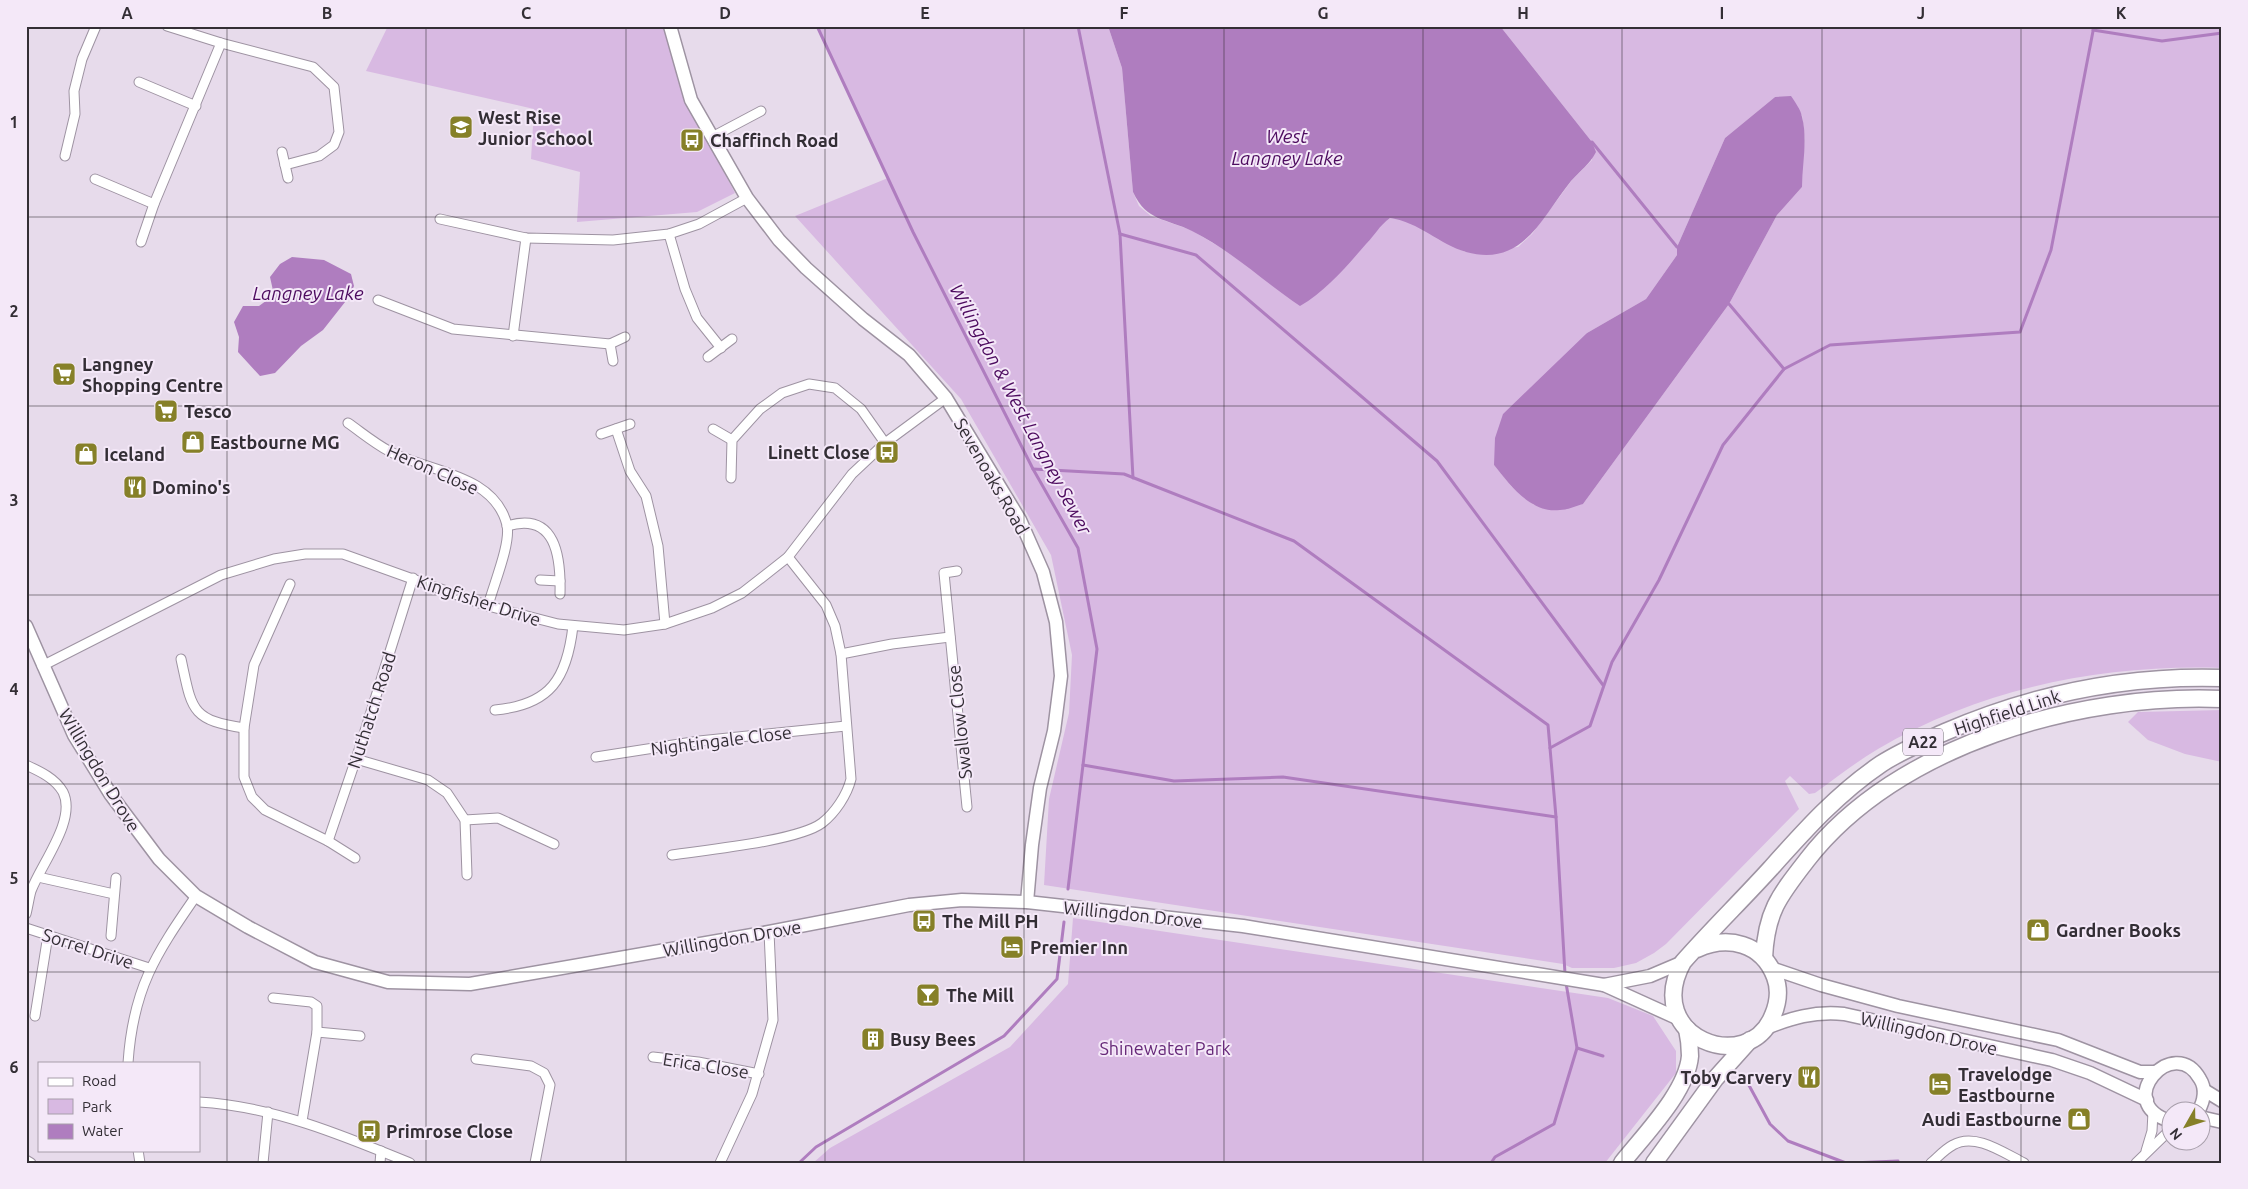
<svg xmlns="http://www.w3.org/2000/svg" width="2248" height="1189" viewBox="0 0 2248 1189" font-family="Ubuntu,sans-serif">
	<rect width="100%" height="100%" fill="#e7dbeb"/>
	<g fill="#d8b9e2" fill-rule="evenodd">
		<polygon points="388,26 666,26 689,106 735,193 697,212 577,222 580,172 531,159 534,109 366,71"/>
		<path d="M817 26H1108L1122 68 1133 192 1139 206 1151 216 1191 230 1240 259 1368 242 1379 225 1390 218 1407 221 1465 252 1518 247 1532 234 1572 180 1592 160V142L1500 26H2222V668C2103 664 1982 688 1878 749 1856 762 1836 778 1815 793L1809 794 1790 776 1785 781 1799 809 1666 944 1654 953 1636 963 1614 968H1572L1563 964 1044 885 1049 799 1069 713 1072 655 1051 555 961 399 795 216 888 178ZM1775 97 1802 115 1805 139 1802 162V187L1777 215 1729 304 1583 504 1534 505 1512 487 1494 465 1587 333 1646 299 1677 255V247L1725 138Z"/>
		<polygon points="2222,710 2222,762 2185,754 2148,740 2128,722 2138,712"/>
		<polygon points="1073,918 1608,998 1653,1016 1676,1051 1676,1073 1605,1163 813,1163 830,1148 1010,1047 1068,984"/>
	</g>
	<g fill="#af7dbf">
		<path d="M1108 26H1500L1592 142 1596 152C1590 164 1580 171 1571 181 1542 217 1523 268 1466 252 1439 244 1419 222 1390 218 1379 226 1375 235 1366 244 1346 267 1326 291 1300 306 1263 281 1232 251 1192 231 1166 218 1147 222 1133 192L1122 68Z"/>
		<path d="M1791 96C1795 102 1801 110 1802 117 1808 140 1802 164 1802 187L1777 215 1729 304 1583 504C1576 506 1567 510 1560 510 1531 514 1510 485 1494 465L1495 438 1503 414 1587 333 1646 299 1677 255V247L1725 138 1775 97Z"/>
		<polygon points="292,257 324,260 351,274 354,286 349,297 323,330 301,346 275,373 260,376 238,352 239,337 234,322 243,306 259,306 274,295 270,277 280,264"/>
	</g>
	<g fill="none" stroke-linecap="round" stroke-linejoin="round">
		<g stroke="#af7dbf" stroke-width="3">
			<polyline points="817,26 913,232 1033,469 1078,548 1097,649 1068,889"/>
			<polyline points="1078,26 1120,234 1133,478"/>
			<polyline points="2093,30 2162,41 2222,33"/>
			<polyline points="1592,142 1677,247"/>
			<polyline points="1120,234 1196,255 1437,461 1603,685"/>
			<polyline points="1729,304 1784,369"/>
			<polyline points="1033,469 1124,474 1294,541 1548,725 1556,817 1565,974"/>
			<polyline points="1550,748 1590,726 1612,662 1659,580 1723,445 1784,369 1830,345 2020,332 2051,250 2094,26"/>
			<polyline points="1083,765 1174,781 1283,777 1556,817"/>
			<polyline points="1577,1048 1603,1056"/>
			<polyline points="1745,1078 1770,1124 1788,1141 1846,1163"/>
			<polyline points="799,1163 816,1147 1004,1036 1057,979 1064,922"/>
			<polyline points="1491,1163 1495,1157 1554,1124 1577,1048 1566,983"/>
			<polyline points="1851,1163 1898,1161"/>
		</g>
		<g stroke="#9e93a2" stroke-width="11">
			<g id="street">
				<polyline points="167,26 221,43 313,67 334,87 339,132 334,145 319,156 285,165"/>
				<polyline points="139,82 196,106"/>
				<polyline points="712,137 761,111"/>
				<polyline points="282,152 288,178"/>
				<polyline points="65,156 75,114 74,91 82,59 96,26"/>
				<polyline points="95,179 154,204"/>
				<polyline points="440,219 526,238 613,240 669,234 699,224 747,198"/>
				<polyline points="669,234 685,289 697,318 721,348"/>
				<polyline points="141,242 154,204 221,43"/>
				<polyline points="378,300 453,329 610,344 625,337"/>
				<polyline points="513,336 526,238"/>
				<polyline points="610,344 613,361"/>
				<polyline points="708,357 732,339"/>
				<path d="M348 423C361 432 374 443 389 451 427 472 494 473 507 525 511 544 493 586 488 606"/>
				<polyline points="616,429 630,471 646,496 658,546 665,624"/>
				<polyline points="713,429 732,440"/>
				<polyline points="601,434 630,424"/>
				<polyline points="731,478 732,440 760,409 782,393 809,384 835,388 861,409 885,443"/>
				<path d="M507 526C556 511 561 557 560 594"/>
				<polyline points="957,571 944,573 967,807"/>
				<polyline points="540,580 560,581"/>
				<polyline points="290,584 254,665 244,728 244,777 252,797 265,810 328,841 355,858"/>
				<polyline points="841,654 892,644 950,637"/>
				<path d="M181 659C192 709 190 720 244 728"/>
				<polyline points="42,666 221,575 274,559 305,554 343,554 488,606 558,624 624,630 665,624 712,608 742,593 769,572 788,557 852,474 885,443 946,398"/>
				<path d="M495 710C551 705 567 678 573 626"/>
				<polyline points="596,757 699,741 846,726"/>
				<polyline points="356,759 428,780 447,793 465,820 467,875"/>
				<path d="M26 765C39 771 55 778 63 792 77 820 41 864 31 891 29 898 28 906 26 914"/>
				<polyline points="465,820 498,818 554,844"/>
				<polyline points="328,841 360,747 413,578"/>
				<path d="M672 855C705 850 798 841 822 823 835 813 847 795 851 779L841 654 835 626 826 605 788 557"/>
				<polyline points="38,877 114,894"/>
				<polyline points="26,928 149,968"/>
				<polyline points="111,936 116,878"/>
				<polyline points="273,998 311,1002 317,1006 317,1032 302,1121"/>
				<polyline points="35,1016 48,935"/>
				<polyline points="317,1032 360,1036"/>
				<polyline points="653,1057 698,1062 759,1074"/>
				<polyline points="476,1059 531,1066 544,1073 550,1085 535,1163"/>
				<path d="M128 1063C133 989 155 955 196 896"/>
				<path d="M199 1102C272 1106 342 1135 410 1163"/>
				<polyline points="138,1150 140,1163"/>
				<polyline points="2146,1151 2152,1131 2153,1112"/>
				<polyline points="26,1160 31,1163"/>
				<polyline points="263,1163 268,1112"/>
				<polyline points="380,1163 381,1151"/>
				<polyline points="720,1163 752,1094 773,1020 769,932"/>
				<path d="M1931 1163C1938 1157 1945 1149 1953 1145 1975 1132 2004 1153 2024 1163"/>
				<polyline points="2136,1163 2170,1130"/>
			</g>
		</g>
		<g stroke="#9e93a2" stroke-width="15">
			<g id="secondary">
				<polyline points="670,26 691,100 747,198 779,240 806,268 863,319 909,355 946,398 1020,520 1043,572 1056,622 1061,676 1054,731 1040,788 1032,845 1027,902"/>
				<polyline points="26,626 74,735 111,795 159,859 196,896 248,927 315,962 388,982 470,984 769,932 909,905 962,900 1027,902 1243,926 1604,985 1679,1019"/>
				<polyline points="1771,968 1821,985 1898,1006 2058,1040 2140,1072 2154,1072"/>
				<polyline points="1604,985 1650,976 1683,962"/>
				<path d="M1764 1029C1791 1018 1814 1011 1844 1014L2052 1060 2090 1073 2147 1100"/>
				<polyline points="2204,1090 2222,1101"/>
				<polyline points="2200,1117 2222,1122"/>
				<path d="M2170 1121C2111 1103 2174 1032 2200 1079 2207 1090 2204 1101 2198 1112"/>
			</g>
		</g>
		<g stroke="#9e93a2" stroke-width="19">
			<g id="highway">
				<path d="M1697 949C1728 935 1762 943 1775 977 1780 990 1778 1003 1773 1015 1749 1077 1641 1038 1683 962 1711 930 1742 900 1771 868 1805 830 1838 793 1881 764 1901 751 1923 742 1945 732 2033 694 2126 675 2222 678"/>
				<path d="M1764 958C1766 912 1779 896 1807 860 1897 744 2080 693 2222 699"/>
				<path d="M1622 1163C1644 1135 1687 1092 1690 1056 1690 1047 1689 1038 1687 1029"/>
				<polyline points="1654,1163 1715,1079 1750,1040"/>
			</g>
		</g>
		<use href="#street" stroke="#fff" stroke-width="9"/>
		<use href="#secondary" stroke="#fff" stroke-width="12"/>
		<use href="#highway" stroke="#fff" stroke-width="16"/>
	</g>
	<path fill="none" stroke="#332e35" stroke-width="1" stroke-opacity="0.55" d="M227 26V1163M426 26V1163M626 26V1163M825 26V1163M1024 26V1163M1224 26V1163M1423 26V1163M1622 26V1163M1822 26V1163M2021 26V1163M26 217H2222M26 406H2222M26 595H2222M26 784H2222M26 972H2222"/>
	<defs>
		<g id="school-square" transform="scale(1.25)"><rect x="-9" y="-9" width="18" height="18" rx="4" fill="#868028" stroke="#f4e8f8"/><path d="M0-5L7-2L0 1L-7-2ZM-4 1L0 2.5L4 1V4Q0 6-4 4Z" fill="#fff"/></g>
		<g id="bus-square" transform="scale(1.25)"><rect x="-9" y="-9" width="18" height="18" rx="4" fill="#868028" stroke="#f4e8f8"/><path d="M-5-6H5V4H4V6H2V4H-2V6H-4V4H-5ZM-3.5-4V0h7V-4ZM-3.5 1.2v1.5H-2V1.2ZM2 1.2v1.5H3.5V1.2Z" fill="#fff"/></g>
		<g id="supermarket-square" transform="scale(1.25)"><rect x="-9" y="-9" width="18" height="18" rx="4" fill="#868028" stroke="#f4e8f8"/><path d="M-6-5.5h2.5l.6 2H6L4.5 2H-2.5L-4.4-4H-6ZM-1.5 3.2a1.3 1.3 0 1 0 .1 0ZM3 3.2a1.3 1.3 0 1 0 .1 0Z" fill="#fff"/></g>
		<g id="shop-square" transform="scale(1.25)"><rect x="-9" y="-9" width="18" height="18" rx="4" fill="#868028" stroke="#f4e8f8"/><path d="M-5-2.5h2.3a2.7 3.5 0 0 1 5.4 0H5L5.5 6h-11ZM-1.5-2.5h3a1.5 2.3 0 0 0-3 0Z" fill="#fff"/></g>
		<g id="restaurant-square" transform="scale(1.25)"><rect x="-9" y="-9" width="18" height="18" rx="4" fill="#868028" stroke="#f4e8f8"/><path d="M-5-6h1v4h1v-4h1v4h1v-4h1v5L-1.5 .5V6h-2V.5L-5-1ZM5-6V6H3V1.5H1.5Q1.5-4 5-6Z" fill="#fff"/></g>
		<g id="hotel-square" transform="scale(1.25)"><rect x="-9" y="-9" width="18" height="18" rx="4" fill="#868028" stroke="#f4e8f8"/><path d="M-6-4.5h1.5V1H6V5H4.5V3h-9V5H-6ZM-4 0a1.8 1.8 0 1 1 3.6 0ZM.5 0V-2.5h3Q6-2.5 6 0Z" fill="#fff"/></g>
		<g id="bar-square" transform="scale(1.25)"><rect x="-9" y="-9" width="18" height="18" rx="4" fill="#868028" stroke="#f4e8f8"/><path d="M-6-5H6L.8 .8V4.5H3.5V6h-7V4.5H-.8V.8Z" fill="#fff"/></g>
		<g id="building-square" transform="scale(1.25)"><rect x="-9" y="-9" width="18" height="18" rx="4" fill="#868028" stroke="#f4e8f8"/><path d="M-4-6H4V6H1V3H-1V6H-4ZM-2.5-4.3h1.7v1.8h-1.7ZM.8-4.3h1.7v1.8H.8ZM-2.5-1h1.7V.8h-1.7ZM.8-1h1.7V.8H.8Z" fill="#fff"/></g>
	</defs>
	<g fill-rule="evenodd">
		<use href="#school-square" x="461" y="127"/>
		<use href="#bus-square" x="692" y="140"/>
		<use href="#supermarket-square" x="64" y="374"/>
		<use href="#supermarket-square" x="166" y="411"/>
		<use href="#shop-square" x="193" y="442"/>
		<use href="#bus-square" x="887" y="452"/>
		<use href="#shop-square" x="86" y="454"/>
		<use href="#restaurant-square" x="135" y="487"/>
		<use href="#bus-square" x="924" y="921"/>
		<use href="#shop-square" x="2038" y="930"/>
		<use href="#hotel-square" x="1012" y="947"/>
		<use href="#bar-square" x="928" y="995"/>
		<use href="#building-square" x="873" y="1039"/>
		<use href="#restaurant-square" x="1809" y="1077"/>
		<use href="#hotel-square" x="1940" y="1084"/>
		<use href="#shop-square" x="2079" y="1119"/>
		<use href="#bus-square" x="369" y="1131"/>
	</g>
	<g text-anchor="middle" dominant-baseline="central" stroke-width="4" stroke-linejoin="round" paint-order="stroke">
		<rect fill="#f4e8f8" stroke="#6d6670" stroke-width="1" x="1903" y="728.5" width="40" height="27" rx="4"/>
		<g font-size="16" font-weight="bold" fill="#332e35">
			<text x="1923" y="742">A22</text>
		</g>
		<g font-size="18" font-weight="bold" fill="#332e35" stroke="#f4e8f8" text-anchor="start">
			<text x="478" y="117">West Rise<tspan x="478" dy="21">Junior School</tspan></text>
			<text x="710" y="140">Chaffinch Road</text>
			<text x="82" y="364">Langney<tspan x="82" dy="21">Shopping Centre</tspan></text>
			<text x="184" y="411">Tesco</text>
			<text x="210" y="442">Eastbourne MG</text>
			<text x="870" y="452" text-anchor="end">Linett Close</text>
			<text x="104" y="454">Iceland</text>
			<text x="152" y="487">Domino's</text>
			<text x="942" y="921">The Mill PH</text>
			<text x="2056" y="930">Gardner Books</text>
			<text x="1030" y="947">Premier Inn</text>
			<text x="946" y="995">The Mill</text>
			<text x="890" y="1039">Busy Bees</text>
			<text x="1958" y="1074">Travelodge<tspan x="1958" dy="21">Eastbourne</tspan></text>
			<text x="1792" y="1077" text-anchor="end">Toby Carvery</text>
			<text x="2062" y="1119" text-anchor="end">Audi Eastbourne</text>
			<text x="386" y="1131">Primrose Close</text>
		</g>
		<g font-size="18" fill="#332e35" stroke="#f4e8f8">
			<text transform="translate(433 469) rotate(24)">Heron Close</text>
			<text transform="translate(992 476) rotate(60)">Sevenoaks Road</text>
			<text transform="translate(479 600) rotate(18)">Kingfisher Drive</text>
			<text transform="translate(371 710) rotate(-72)">Nuthatch Road</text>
			<text transform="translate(2007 712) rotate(-18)">Highfield Link</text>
			<text transform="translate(959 722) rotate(-96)">Swallow Close</text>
			<text transform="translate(721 740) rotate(-7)">Nightingale Close</text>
			<text transform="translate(100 770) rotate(59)">Willingdon Drove</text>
			<text transform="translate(1133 914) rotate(6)">Willingdon Drove</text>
			<text transform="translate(732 938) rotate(-10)">Willingdon Drove</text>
			<text transform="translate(88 948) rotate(18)">Sorrel Drive</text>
			<text transform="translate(1929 1033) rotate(13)">Willingdon Drove</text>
			<text transform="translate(706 1065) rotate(9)">Erica Close</text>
		</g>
		<g font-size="18" fill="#672979" stroke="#f4e8f8">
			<text x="1165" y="1048">Shinewater Park</text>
		</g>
		<g font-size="19" font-style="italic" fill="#4d0b5f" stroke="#f4e8f8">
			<text x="1287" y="136">West<tspan x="1287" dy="22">Langney Lake</tspan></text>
			<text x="308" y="293">Langney Lake</text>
			<text transform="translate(1021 409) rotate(62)">Willingdon &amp; West Langney Sewer</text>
		</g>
	</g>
	<rect width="2248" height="1189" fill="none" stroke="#f4e8f8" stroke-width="55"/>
	<rect x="38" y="1062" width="162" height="90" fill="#f4e8f8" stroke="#a79eaa"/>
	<rect x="48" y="1078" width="25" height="8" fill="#ffffff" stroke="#a79eaa"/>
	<text x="82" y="1086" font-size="15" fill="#332e35">Road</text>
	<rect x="48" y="1099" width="25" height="15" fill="#d8b9e2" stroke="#a79eaa"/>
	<text x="82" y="1112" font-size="15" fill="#332e35">Park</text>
	<rect x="48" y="1124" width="25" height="15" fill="#af7dbf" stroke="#a79eaa"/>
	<text x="82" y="1136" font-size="15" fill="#332e35">Water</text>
	<g transform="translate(2186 1126) rotate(231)"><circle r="24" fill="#f4e8f8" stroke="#a79eaa"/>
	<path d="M0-4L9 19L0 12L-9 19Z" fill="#868028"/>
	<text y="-8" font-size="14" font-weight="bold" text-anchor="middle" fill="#332e35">N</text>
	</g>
	<rect x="28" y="28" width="2192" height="1134" fill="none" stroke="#332e35" stroke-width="2"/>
	<g font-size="16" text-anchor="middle" font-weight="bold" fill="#332e35">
		<text x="127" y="19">A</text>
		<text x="327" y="19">B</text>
		<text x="526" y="19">C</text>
		<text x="725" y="19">D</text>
		<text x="925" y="19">E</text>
		<text x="1124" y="19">F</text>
		<text x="1323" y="19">G</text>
		<text x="1523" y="19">H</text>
		<text x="1722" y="19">I</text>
		<text x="1921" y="19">J</text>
		<text x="2121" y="19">K</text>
		<text x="14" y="128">1</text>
		<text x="14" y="317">2</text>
		<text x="14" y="506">3</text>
		<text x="14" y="695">4</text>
		<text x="14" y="884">5</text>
		<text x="14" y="1073">6</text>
	</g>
</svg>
